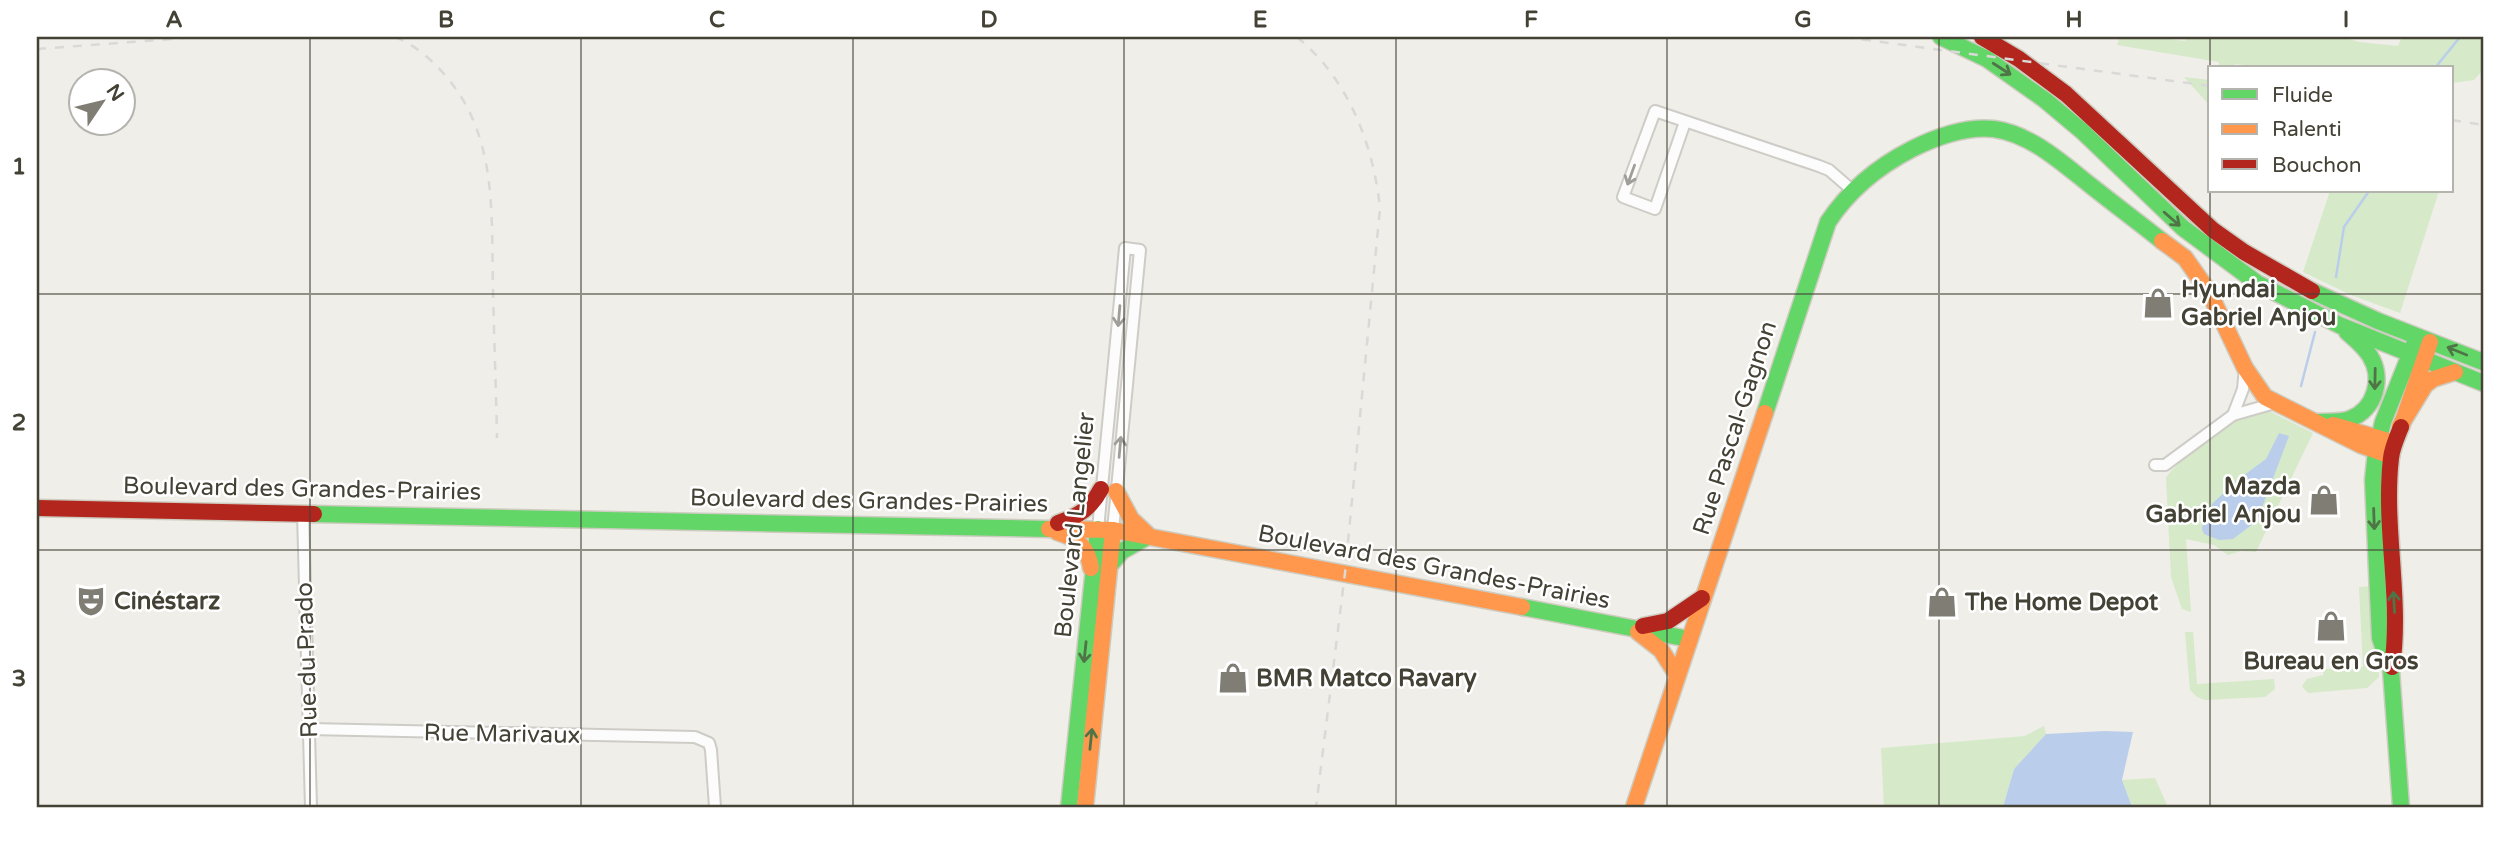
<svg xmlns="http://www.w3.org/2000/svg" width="2520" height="844" viewBox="0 0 2520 844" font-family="'Varela Round',sans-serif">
	<rect width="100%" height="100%" fill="#efeee8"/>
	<g fill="#d6e9c9">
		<polygon points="2120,37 2153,37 2185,41 2187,37 2343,37 2359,42 2398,46 2402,37 2483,37 2483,70 2474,80 2452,83 2452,68 2273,68 2235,64 2234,68 2219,68 2219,62 2117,45"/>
		<polygon points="2184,77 2210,80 2210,106"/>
		<polygon points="2330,191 2439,191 2400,313 2351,295 2303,272"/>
		<path d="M2265 409 2313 433 2256 552 2241 551 2228 555 2214 545 2186 539 2191 612 2182 609 2171 577 2166 478C2176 461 2230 422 2249 413 2253 410 2260 410 2265 409Z"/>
		<polygon points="2374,586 2379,677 2367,688 2308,693 2302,686 2307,679 2323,675 2324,669 2363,667 2359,587"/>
		<polygon points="2185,632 2193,632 2197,684 2274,679 2275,689 2265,697 2205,700 2197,697 2190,690"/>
		<polygon points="2044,726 2046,734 2014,769 2003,807 1884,807 1881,748 2025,736"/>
		<polygon points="2155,778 2168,807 2132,807 2122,780"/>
	</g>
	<g fill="#baceeb">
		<polygon points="2279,433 2289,436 2257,521 2233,539 2219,540 2204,534 2202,529 2204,518 2213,503 2236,481 2266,459"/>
		<polygon points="2105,731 2133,732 2122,780 2132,807 2003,807 2014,769 2046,734"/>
	</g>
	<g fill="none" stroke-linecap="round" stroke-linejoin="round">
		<g stroke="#baceeb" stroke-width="2.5">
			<polyline points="2435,68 2460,37"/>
			<polyline points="2336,277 2344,227 2369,191"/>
			<polyline points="2301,386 2315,332"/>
		</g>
		<g stroke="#cdccc6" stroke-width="14">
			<g id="street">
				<polyline points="1685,122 1655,209 1623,197 1655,111 1819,166 1829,170 1852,190"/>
				<polyline points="2233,415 2243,389 2245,368"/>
				<polyline points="2155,465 2165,465 2233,415 2275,403"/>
				<polyline points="303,513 311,807"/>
				<polyline points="1098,529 1125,248 1140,250 1113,530"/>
				<polyline points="309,729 695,737 709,743 711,750 715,807"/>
			</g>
		</g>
		<g stroke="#ceccc0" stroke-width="19">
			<g id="fast">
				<polyline points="1941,37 1987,59 2045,100 2082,131 2183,228 2257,283 2339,325 2483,383"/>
				<polyline points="2312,291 2378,321 2483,362"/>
				<path d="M1765 413 1828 222C1849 190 1877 167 1912 149 1936 137 1966 126 1994 129 2031 134 2062 163 2090 185 2114 204 2138 222 2162 241"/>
				<path d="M2317 422C2328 421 2339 423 2350 419 2375 410 2384 378 2370 356 2364 346 2355 339 2347 332"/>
				<polyline points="314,514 1049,529"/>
				<polyline points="1110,565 1122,551 1149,536"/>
				<polyline points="1522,607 1689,639"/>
				<polyline points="1069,807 1098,529"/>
				<polyline points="2401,807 2391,670 2380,638 2373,480 2376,451 2383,422 2415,342"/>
			</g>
		</g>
		<g stroke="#ceccc0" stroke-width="19">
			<g id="slow">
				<polyline points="2162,241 2185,258 2209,292 2245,368 2265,397 2361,445 2391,456"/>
				<polyline points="2333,425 2388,441"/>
				<polyline points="2400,426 2425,385 2433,379 2455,372"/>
				<polyline points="2401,427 2430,342"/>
				<polyline points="1116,491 1131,519 1147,534"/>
				<polyline points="1049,529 1113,530 1522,607"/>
				<path d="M1057 532C1077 538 1088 547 1091 568"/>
				<polyline points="1638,632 1661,650 1677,675"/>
				<polyline points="1085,807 1113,530"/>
				<polyline points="1634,807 1765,413"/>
			</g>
		</g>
		<g stroke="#ceccc0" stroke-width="19">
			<g id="jam">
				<polyline points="1982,37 2019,59 2066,94 2213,230 2244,252 2312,291"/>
				<polyline points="37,508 314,514"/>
				<path d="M1058 523C1079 516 1091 508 1101 489"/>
				<polyline points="1643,626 1668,621 1702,598"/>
				<path d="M2392 667C2402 598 2383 527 2391 458 2392 448 2397 437 2401 427"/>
			</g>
		</g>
		<use href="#street" stroke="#fdfcfc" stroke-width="10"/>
		<use href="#fast" stroke="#63d668" stroke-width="16"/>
		<use href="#slow" stroke="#ff974d" stroke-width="16"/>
		<use href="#jam" stroke="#b3261e" stroke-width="16"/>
		<g stroke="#d9d9d8" stroke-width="2.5" stroke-dasharray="9 9" stroke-linecap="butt">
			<path d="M395 37C415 45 431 59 445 75 498 136 491 213 493 288 494 338 496 388 497 438"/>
			<path d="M1297 37C1348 79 1373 143 1380 208L1345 573 1316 807"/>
			<polyline points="1844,37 2210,86"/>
			<polyline points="37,49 198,37"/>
			<polyline points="2452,120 2483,125"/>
		</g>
	</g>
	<defs><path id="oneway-shaft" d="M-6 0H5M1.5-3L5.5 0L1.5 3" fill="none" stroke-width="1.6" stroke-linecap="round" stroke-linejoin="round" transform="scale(1.75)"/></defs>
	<g stroke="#4f7547">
		<use href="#oneway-shaft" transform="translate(2002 69) rotate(33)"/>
		<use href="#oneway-shaft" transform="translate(2172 219) rotate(41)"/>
		<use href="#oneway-shaft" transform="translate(2457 351) rotate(-158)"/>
		<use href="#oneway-shaft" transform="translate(2375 379) rotate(91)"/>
		<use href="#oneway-shaft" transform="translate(2374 519) rotate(88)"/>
		<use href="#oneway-shaft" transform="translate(2394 602) rotate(-93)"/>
		<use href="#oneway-shaft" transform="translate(1085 652) rotate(96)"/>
		<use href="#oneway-shaft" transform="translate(1091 739) rotate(-84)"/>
	</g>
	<g stroke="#a09e98">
		<use href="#oneway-shaft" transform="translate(1631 175) rotate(110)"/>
		<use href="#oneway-shaft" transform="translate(1119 316) rotate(95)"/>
		<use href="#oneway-shaft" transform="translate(1120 447) rotate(-85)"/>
	</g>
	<path fill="none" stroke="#444135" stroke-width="2" stroke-opacity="0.55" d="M310 37V807M581 37V807M853 37V807M1124 37V807M1396 37V807M1667 37V807M1939 37V807M2210 37V807M37 294H2483M37 550H2483"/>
	<defs>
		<g id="shop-bare" transform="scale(2.415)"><path d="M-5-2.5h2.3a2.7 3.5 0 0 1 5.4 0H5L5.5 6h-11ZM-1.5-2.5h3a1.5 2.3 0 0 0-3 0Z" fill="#807e74" stroke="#fff" stroke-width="2.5" paint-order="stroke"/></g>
		<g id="theatre-bare" transform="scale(2.415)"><path d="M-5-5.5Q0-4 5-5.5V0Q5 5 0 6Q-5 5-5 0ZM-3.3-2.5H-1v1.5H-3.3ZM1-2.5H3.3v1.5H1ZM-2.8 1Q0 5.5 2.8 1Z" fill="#807e74" stroke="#fff" stroke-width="2.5" paint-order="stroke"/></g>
	</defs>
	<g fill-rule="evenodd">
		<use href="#shop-bare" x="2158" y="303"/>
		<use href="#shop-bare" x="2324" y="500"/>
		<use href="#theatre-bare" x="91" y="601"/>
		<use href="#shop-bare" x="1942" y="602"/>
		<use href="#shop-bare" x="2331" y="626"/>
		<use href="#shop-bare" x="1233" y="678"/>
	</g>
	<g text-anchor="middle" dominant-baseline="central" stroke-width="5" stroke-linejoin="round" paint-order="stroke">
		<g font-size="24" font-weight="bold" fill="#444135" stroke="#fff" text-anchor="start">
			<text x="2181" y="289">Hyundai<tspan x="2181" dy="28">Gabriel Anjou</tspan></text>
			<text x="2301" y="486" text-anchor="end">Mazda<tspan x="2301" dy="28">Gabriel Anjou</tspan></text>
			<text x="114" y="601">Cinéstarz</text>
			<text x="1965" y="602">The Home Depot</text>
			<text x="2331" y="661" text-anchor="middle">Bureau en Gros</text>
			<text x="1256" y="678">BMR Matco Ravary</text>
		</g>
		<g font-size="24" fill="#444135" stroke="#fff">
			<text transform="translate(1735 428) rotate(-72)">Rue Pascal-Gagnon</text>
			<text transform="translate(302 489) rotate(1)">Boulevard des Grandes-Prairies</text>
			<text transform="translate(869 501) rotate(1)">Boulevard des Grandes-Prairies</text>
			<text transform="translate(1075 525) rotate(-84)">Boulevard Langelier</text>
			<text transform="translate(1434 567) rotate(11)">Boulevard des Grandes-Prairies</text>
			<text transform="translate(307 660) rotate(-92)">Rue du Prado</text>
			<text transform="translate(502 734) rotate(1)">Rue Marivaux</text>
		</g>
	</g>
	<rect width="2520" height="844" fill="none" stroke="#ffffff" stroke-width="77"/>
	<rect x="2208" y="66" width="245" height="126" fill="#ffffff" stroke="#b4b3ae" stroke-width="2"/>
	<rect x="2222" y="89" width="35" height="10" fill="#63d668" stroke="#b4b3ae" stroke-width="2"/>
	<text x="2272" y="102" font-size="21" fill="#444135">Fluide</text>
	<rect x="2222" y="124" width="35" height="10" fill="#ff974d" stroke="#b4b3ae" stroke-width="2"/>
	<text x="2272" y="136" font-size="21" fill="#444135">Ralenti</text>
	<rect x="2222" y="159" width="35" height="10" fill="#b3261e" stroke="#b4b3ae" stroke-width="2"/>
	<text x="2272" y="172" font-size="21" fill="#444135">Bouchon</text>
	<g transform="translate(102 102) rotate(55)"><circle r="33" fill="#ffffff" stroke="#b4b3ae" stroke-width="2"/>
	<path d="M0-5L12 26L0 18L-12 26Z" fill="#807e74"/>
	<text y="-10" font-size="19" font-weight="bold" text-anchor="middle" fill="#444135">N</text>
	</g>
	<rect x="38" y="38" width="2444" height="768" fill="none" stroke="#444135" stroke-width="2.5"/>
	<g font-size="23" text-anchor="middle" font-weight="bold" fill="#444135">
		<text x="174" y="27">A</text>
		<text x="446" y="27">B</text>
		<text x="717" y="27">C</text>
		<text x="989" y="27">D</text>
		<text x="1260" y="27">E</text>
		<text x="1531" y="27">F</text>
		<text x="1803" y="27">G</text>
		<text x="2074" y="27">H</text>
		<text x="2346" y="27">I</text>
		<text x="19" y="174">1</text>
		<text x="19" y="430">2</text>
		<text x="19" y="686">3</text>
	</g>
</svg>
